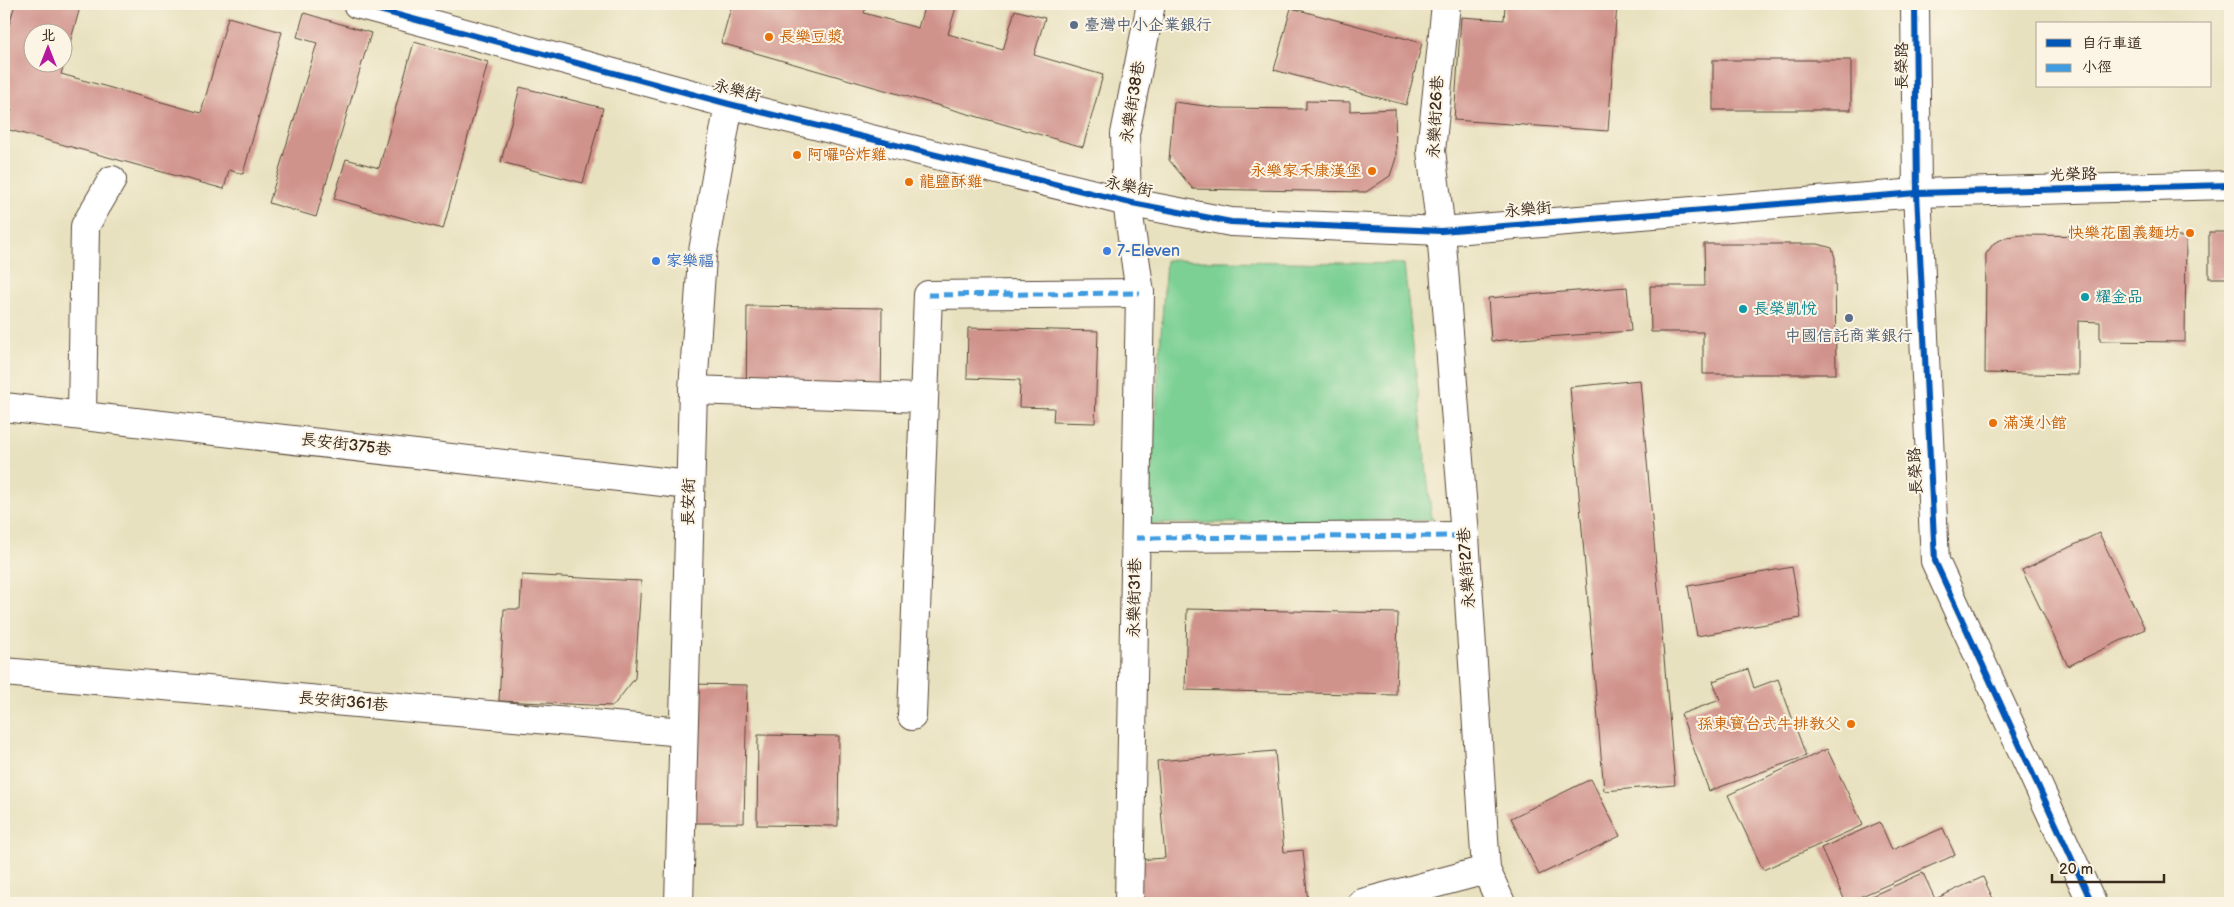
<svg xmlns="http://www.w3.org/2000/svg" width="2234" height="907" viewBox="0 0 2234 907" font-family="'Balsamiq Sans','LXGW WenKai TC',sans-serif">
	<rect width="100%" height="100%" fill="#fcf5e5"/>
	<filter id="ink" filterUnits="userSpaceOnUse"><feTurbulence type="fractalNoise" baseFrequency=".02" numOctaves="2"/><feDisplacementMap in="SourceGraphic" scale="10" xChannelSelector="R" yChannelSelector="G"/><feConvolveMatrix kernelMatrix="1 2 1 2 8 2 1 2 1" color-interpolation-filters="sRGB"/></filter>
	<filter id="wash" filterUnits="userSpaceOnUse"><feTurbulence type="fractalNoise" baseFrequency=".0096" numOctaves="4" result="noise"/><feDisplacementMap in="SourceGraphic" scale="20" xChannelSelector="R" yChannelSelector="G"/><feGaussianBlur stdDeviation="1.12" result="paint"/><feColorMatrix in="noise" values="0 0 0 0 0 0 0 0 0 0 0 0 0 0 0 0 0 1.4 0 .05"/><feComposite in="paint" operator="in"/></filter>
	<g filter="url(#wash)">
		<rect width="100%" height="100%" fill="#e8e1bf"/>
		<polygon fill="#7bd094" stroke="#5b7d59" points="1166,260 1404,264 1432,520 1148,524"/>
		<g id="blocks">
			<g fill="#d0938c" fill-rule="evenodd">
				<path d="M15 4H81L61 74 201 113 228 17 282 32 243 174 229 170 224 189 6 129 12 109 4 106V42ZM32 32H62V62H32Z"/>
				<polygon points="732,4 867,4 864,13 918,28 925,4 957,4 948,34 1003,50 1015,10 1045,18 1034,55 1103,75 1083,147 721,43"/>
				<polygon points="1505,4 1617,4 1608,131 1454,120 1461,17 1504,20"/>
				<polygon points="1291,8 1422,43 1406,105 1274,70"/>
				<polygon points="304,13 371,33 316,217 269,203 317,43 297,37"/>
				<polygon points="414,42 488,62 443,229 334,199 346,159 379,168"/>
				<rect x="1713" y="60" width="138" height="50"/>
				<polygon points="520,87 603,108 583,183 501,162"/>
				<polygon points="1306,101 1350,102 1350,111 1395,109 1396,158 1390,176 1366,192 1193,189 1169,160 1174,102 1221,108 1306,109"/>
				<rect x="2209" y="232" width="21" height="46"/>
				<polygon points="2022,235 2186,237 2185,342 2100,341 2100,322 2078,321 2078,375 1985,373 1986,254 1994,243 2007,237"/>
				<polygon points="1704,244 1818,244 1832,248 1835,258 1836,374 1703,374 1703,332 1651,332 1650,286 1705,286"/>
				<polygon points="1627,287 1631,331 1491,341 1488,298"/>
				<polygon points="747,306 882,308 881,405 746,403"/>
				<polygon points="968,328 1098,331 1095,423 1053,422 1054,408 1019,407 1020,380 967,378"/>
				<polygon points="1640,380 1675,785 1604,791 1570,387"/>
				<polygon points="2099,533 2145,629 2068,666 2022,570"/>
				<polygon points="1792,567 1801,618 1697,636 1688,586"/>
				<polygon points="522,575 641,581 635,678 613,706 499,701 504,609 520,609"/>
				<polygon points="1187,609 1398,613 1396,695 1185,690"/>
				<polygon points="1748,669 1754,688 1778,679 1806,756 1709,791 1681,714 1720,700 1713,681"/>
				<polygon points="687,684 747,685 744,823 685,823"/>
				<polygon points="758,735 839,736 838,826 757,825"/>
				<polygon points="1827,749 1863,825 1763,870 1728,795"/>
				<polygon points="1275,751 1284,852 1303,850 1308,903 1141,903 1137,860 1165,858 1157,761"/>
				<polygon points="1591,779 1620,836 1539,875 1511,818"/>
				<polygon points="1880,822 1892,850 1943,828 1955,855 1846,903 1821,848"/>
				<polygon points="1923,873 1935,899 1983,877 1995,903 1870,903 1867,898"/>
			</g>
		</g>
	</g>
	<g filter="url(#ink)">
		<use href="#blocks" fill-opacity="0" stroke="#554536" stroke-width="1"/>
		<g fill="none" stroke-linecap="round" stroke-linejoin="round">
			<g stroke="#554536" stroke-width="30">
				<g id="minor">
					<polyline points="357,4 729,104 1127,202 1231,222 1441,231 1917,193 2230,185"/>
					<polyline points="1446,4 1431,151 1441,231 1465,536 1486,870 1501,903"/>
					<polyline points="1915,4 1917,193 1935,561 2092,903"/>
					<polyline points="693,390 923,398"/>
					<polyline points="4,407 689,485"/>
					<polyline points="82,415 85,226 112,180"/>
					<polyline points="1136,538 1465,536"/>
					<polyline points="4,672 683,732"/>
					<polyline points="912,716 928,295 1140,293"/>
					<polyline points="679,903 693,390 702,257 729,104"/>
					<polyline points="1129,903 1140,293 1127,202 1125,134 1151,4"/>
					<polyline points="1362,903 1486,870"/>
				</g>
			</g>
			<use href="#minor" stroke="#fff" stroke-width="28"/>
			<g stroke="#3f9ce0" stroke-width="5" stroke-dasharray="10 5" stroke-linecap="butt">
				<polyline points="928,295 1140,293"/>
				<polyline points="1136,538 1465,536"/>
			</g>
			<g stroke="#fcf5e5" stroke-width="9">
				<g id="cycleway">
					<polyline points="357,4 729,104 1127,202 1231,222 1441,231 1917,193 2230,185"/>
					<polyline points="1915,4 1917,193 1935,561 2092,903"/>
				</g>
			</g>
			<use href="#cycleway" stroke="#0057b8" stroke-width="6"/>
		</g>
	</g>
	<g fill="#5c6f8a" stroke="#fcf5e5" stroke-width="2">
		<circle cx="1074" cy="25" r="5"/>
		<circle cx="1849" cy="318" r="5"/>
	</g>
	<g fill="#e8710a" stroke="#fcf5e5" stroke-width="2">
		<circle cx="769" cy="37" r="5"/>
		<circle cx="797" cy="155" r="5"/>
		<circle cx="1372" cy="171" r="5"/>
		<circle cx="909" cy="182" r="5"/>
		<circle cx="2190" cy="233" r="5"/>
		<circle cx="1993" cy="423" r="5"/>
		<circle cx="1851" cy="724" r="5"/>
	</g>
	<g fill="#3f7fe0" stroke="#fcf5e5" stroke-width="2">
		<circle cx="1107" cy="251" r="5"/>
		<circle cx="656" cy="261" r="5"/>
	</g>
	<g fill="#0f9aa8" stroke="#fcf5e5" stroke-width="2">
		<circle cx="2085" cy="297" r="5"/>
		<circle cx="1743" cy="309" r="5"/>
	</g>
	<g text-anchor="middle" dominant-baseline="central" stroke-width="4" stroke-linejoin="round" paint-order="stroke">
		<g font-size="16" fill="#4e5e75" stroke="#fcf5e5" text-anchor="start">
			<text x="1084" y="25">臺灣中小企業銀行</text>
			<text x="1849" y="336" text-anchor="middle">中國信託商業銀行</text>
		</g>
		<g font-size="16" fill="#c56008" stroke="#fcf5e5" text-anchor="start">
			<text x="779" y="37">長樂豆漿</text>
			<text x="807" y="155">阿囉哈炸雞</text>
			<text x="1362" y="171" text-anchor="end">永樂家禾康漢堡</text>
			<text x="919" y="182">龍鹽酥雞</text>
			<text x="2180" y="233" text-anchor="end">快樂花園義麵坊</text>
			<text x="2003" y="423">滿漢小館</text>
			<text x="1841" y="724" text-anchor="end">孫東寶台式牛排教父</text>
		</g>
		<g font-size="16" fill="#3b2a1e" stroke="#fcf5e5">
			<text transform="translate(1902 66) rotate(-90)">長榮路</text>
			<text transform="translate(737 91) rotate(14)">永樂街</text>
			<text transform="translate(1133 102) rotate(-81)">永樂街38巷</text>
			<text transform="translate(1436 117) rotate(-87)">永樂街26巷</text>
			<text transform="translate(2073 175) rotate(-2)">光榮路</text>
			<text transform="translate(1129 187) rotate(12)">永樂街</text>
			<text transform="translate(1528 210) rotate(-5)">永樂街</text>
			<text transform="translate(346 445) rotate(7)">長安街375巷</text>
			<text transform="translate(1916 471) rotate(-93)">長榮路</text>
			<text transform="translate(689 502) rotate(-89)">長安街</text>
			<text transform="translate(1467 568) rotate(-94)">永樂街27巷</text>
			<text transform="translate(1135 598) rotate(-89)">永樂街31巷</text>
			<text transform="translate(343 702) rotate(5)">長安街361巷</text>
		</g>
		<g font-size="16" fill="#366cbe" stroke="#fcf5e5" text-anchor="start">
			<text x="1117" y="251">7-Eleven</text>
			<text x="666" y="261">家樂福</text>
		</g>
		<g font-size="16" fill="#0d838f" stroke="#fcf5e5" text-anchor="start">
			<text x="2095" y="297">耀金品</text>
			<text x="1753" y="309">長榮凱悅</text>
		</g>
	</g>
	<rect width="2234" height="907" fill="none" stroke="#fcf5e5" stroke-width="20"/>
	<rect x="2036" y="22" width="175" height="65" fill="#fcf5e5" stroke="#afa495"/>
	<rect x="2046" y="39" width="25" height="8" fill="#0057b8" stroke="#afa495"/>
	<text x="2082" y="48" font-size="15" fill="#3b2a1e">自行車道</text>
	<rect x="2046" y="64" width="25" height="8" fill="#3f9ce0" stroke="#afa495"/>
	<text x="2082" y="72" font-size="15" fill="#3b2a1e">小徑</text>
	<g transform="translate(48 48)"><circle r="24" fill="#fcf5e5" stroke="#afa495"/>
	<path d="M0-4L9 19L0 12L-9 19Z" fill="#b5179e"/>
	<text y="-8" font-size="14" font-weight="bold" text-anchor="middle" fill="#3b2a1e">北</text>
	</g>
	<path d="M2052 874v8h112v-8" fill="none" stroke="#3b2a1e" stroke-width="2.5"/>
	<text x="2059" y="874" font-size="15" fill="#3b2a1e" stroke="#fcf5e5" stroke-width="4" paint-order="stroke">20 m</text>
</svg>
